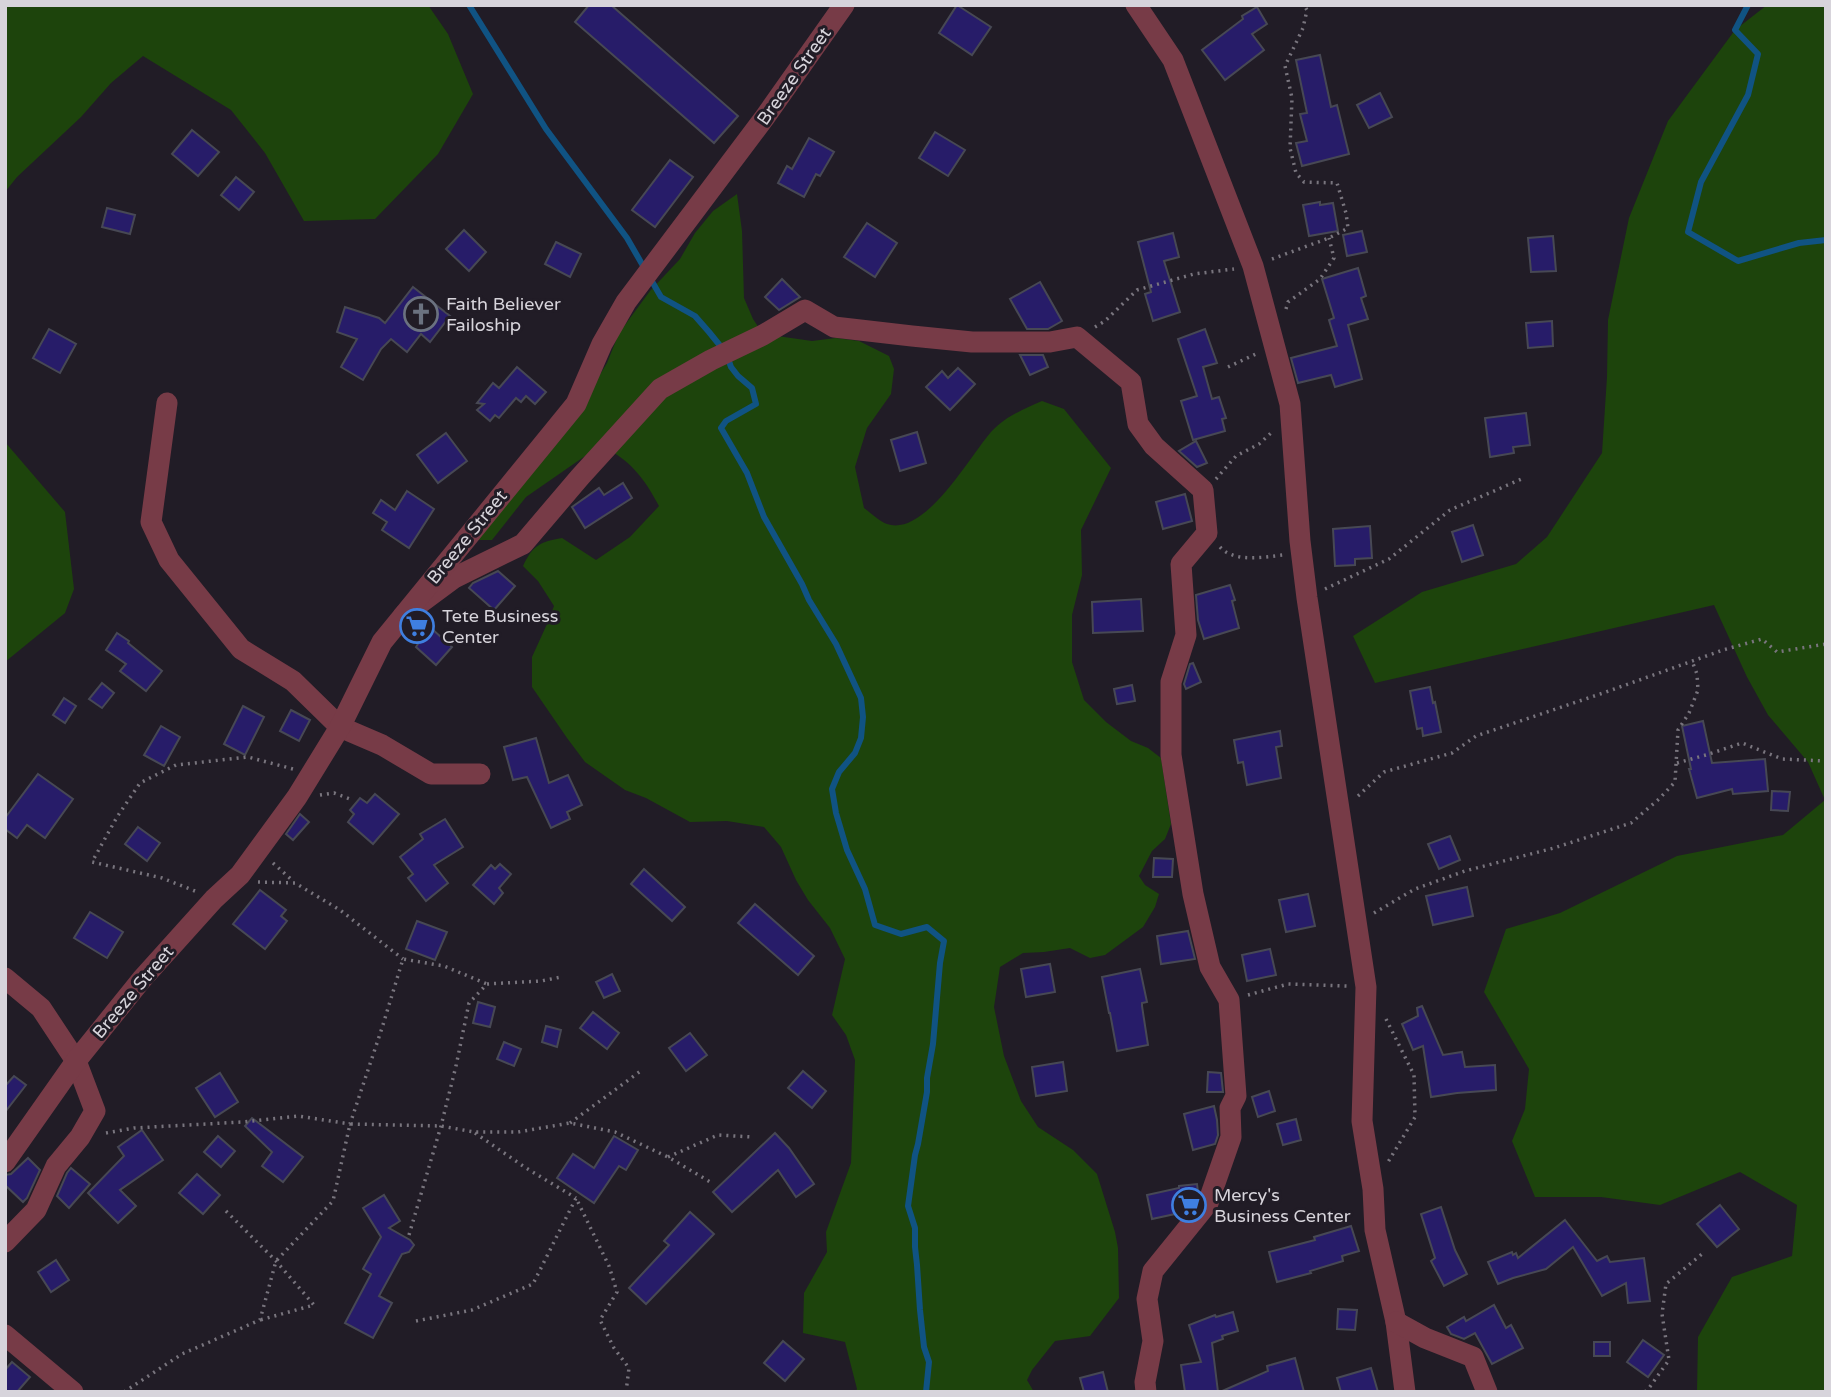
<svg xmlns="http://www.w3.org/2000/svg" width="1831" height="1397" viewBox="0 0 1831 1397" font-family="'Varela Round',sans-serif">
	<rect width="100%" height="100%" fill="#211c26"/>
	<g fill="#1d440c">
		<polygon points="5,5 428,5 448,34 473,94 438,154 375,219 304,221 265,153 231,110 143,56 111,83 81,117 17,177 5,192"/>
		<polygon points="1767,5 1826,5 1826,1392 1697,1392 1698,1337 1732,1277 1792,1256 1797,1205 1740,1172 1660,1205 1601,1197 1535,1197 1512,1141 1525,1109 1529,1069 1484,992 1506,929 1560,913 1677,856 1783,835 1825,800 1808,762 1768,715 1747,677 1714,605 1375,683 1353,636 1422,592 1516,564 1547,537 1602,453 1607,377 1608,320 1629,218 1668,121 1735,30"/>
		<path d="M737 194 742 231 744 298 753 319 763 334 812 341 836 338 859 341 889 356 894 369 891 394 867 428 855 467 864 508C871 513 879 521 887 524 925 537 970 456 991 432 1006 416 1022 410 1042 401L1064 409 1111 468 1081 530 1082 575 1072 615V662L1084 700 1106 722 1131 741 1148 748 1161 758 1171 824 1165 839 1152 851 1139 876 1145 885 1159 894 1155 907 1143 927 1105 955 1090 958 1070 948 1044 952 1023 953 1000 967 994 1007 1004 1056 1021 1101 1038 1127 1073 1150 1097 1174 1115 1232 1118 1248 1119 1298 1090 1336 1055 1341 1032 1370 1027 1380 1034 1392H855L857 1389 845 1342 803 1333 804 1293 827 1252 826 1232 851 1163 855 1060 846 1035 832 1015 845 959 830 928 808 900 796 880 781 847 764 827 727 821 690 822 646 798 625 790 585 762 567 738 532 687V657L547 624 554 606 538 581 523 566C533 545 540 542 562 538L596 560 630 537 659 506C645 480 633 463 606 448L588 454 526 497 492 540H475L582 404 607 363 619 333 650 291 680 259 695 233 713 211Z"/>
		<polygon points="5,442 65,512 74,589 65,613 5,662"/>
	</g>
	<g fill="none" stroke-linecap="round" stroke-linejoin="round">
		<g stroke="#105383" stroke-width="6">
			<polyline points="469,5 546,129 627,238 661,297 695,316 709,332 726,353 731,367 738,376 752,388 756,404 726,421 721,428 747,473 764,517 802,584 809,600 836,644 861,698 863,717 861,738 855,753 839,772 832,789 836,813 847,850 865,889 875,925 901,934 927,927 944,941 940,963 933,1044 927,1078 927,1092 918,1144 915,1155 908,1206 915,1228 915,1247 917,1265 920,1310 924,1347 929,1362 926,1392"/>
			<polyline points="1748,5 1735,30 1758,54 1748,95 1701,182 1688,232 1738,261 1799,243 1826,240"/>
		</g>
	</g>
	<g fill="#271c69" stroke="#474854" stroke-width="2">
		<polygon points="589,5 611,5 738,116 714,143 575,22"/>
		<polygon points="957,5 991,27 972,55 939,33"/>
		<polygon points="1257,7 1267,24 1252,34 1264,50 1225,80 1202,50 1243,19 1242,16"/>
		<polygon points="1320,55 1331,107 1337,105 1349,154 1302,166 1296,143 1307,141 1300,114 1307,113 1296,60"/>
		<polygon points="1380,93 1392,117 1369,128 1357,105"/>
		<polygon points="192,130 219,152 198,176 172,154"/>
		<polygon points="935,132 965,150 948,176 919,158"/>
		<polygon points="809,138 834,152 820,176 816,174 804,197 778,183 787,166 792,169"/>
		<polygon points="670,160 693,177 655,227 632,210"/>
		<polygon points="236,177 254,192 239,210 221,195"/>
		<polygon points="1320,202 1320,205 1333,203 1338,231 1309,236 1303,205"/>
		<polygon points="107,208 135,215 130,234 102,227"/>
		<polygon points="867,223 897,243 875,277 844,257"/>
		<polygon points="464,230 486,252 469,271 446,249"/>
		<polygon points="1362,231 1367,252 1347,256 1343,235"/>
		<polygon points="1173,233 1179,257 1164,261 1180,312 1153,321 1145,294 1151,292 1138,242"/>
		<polygon points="1553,236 1556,271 1531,272 1528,238"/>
		<polygon points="556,242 581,254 570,277 545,264"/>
		<polygon points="1358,268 1366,296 1361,298 1368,319 1348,325 1362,379 1335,387 1331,375 1298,383 1291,358 1337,346 1329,320 1334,318 1322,279"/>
		<polygon points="782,279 800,297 779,310 765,297"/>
		<polygon points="1040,282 1062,321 1048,329 1027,329 1010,299"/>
		<polygon points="413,287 450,316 430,342 421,334 407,352 391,339 381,349 363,380 341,367 357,339 337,332 345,307 379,318 385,323"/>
		<polygon points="1552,321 1553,346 1528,348 1526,323"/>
		<polygon points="49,329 76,344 60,373 33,358"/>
		<polygon points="1205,329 1217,363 1203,367 1212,399 1219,397 1226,418 1222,419 1225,431 1193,440 1181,401 1197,396 1178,339"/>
		<polygon points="1020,355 1043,355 1048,367 1030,375"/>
		<polygon points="517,367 546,392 535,404 526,396 521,402 516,398 499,418 495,415 490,421 477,410 484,404 477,403 493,383 499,388"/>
		<polygon points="958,368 975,384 950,410 926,387 942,371 948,378"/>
		<polygon points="1526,413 1530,445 1513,447 1514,453 1490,457 1485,418"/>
		<polygon points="917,432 926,463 900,471 891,440"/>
		<polygon points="446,433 467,461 438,483 417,455"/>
		<polygon points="1196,441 1207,463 1197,467 1179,451"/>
		<polygon points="623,483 632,498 585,528 572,507 599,488 604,495"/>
		<polygon points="407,491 434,509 409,548 382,530 387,522 373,513 381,500 395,510"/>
		<polygon points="1185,494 1192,521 1163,529 1156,502"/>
		<polygon points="1473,525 1483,555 1462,562 1452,532"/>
		<polygon points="1370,526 1372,558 1355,559 1355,565 1335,566 1333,529"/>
		<polygon points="498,571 515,586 494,610 469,588 473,583"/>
		<polygon points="1230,585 1235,600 1232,601 1239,628 1204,639 1198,620 1196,595"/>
		<polygon points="1141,599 1143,631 1093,633 1092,602"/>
		<polygon points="421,619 452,647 436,665 416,647 418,644 407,633"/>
		<polygon points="117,633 129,641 128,643 162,671 146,691 120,671 126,664 106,650"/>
		<polygon points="1193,663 1201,682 1186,689 1184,684 1190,664"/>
		<polygon points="102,683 114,693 102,708 89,699"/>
		<polygon points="1132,685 1135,701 1117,704 1114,689"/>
		<polygon points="1430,687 1433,703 1435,702 1441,732 1423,736 1422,728 1417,729 1410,691"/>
		<polygon points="64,698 76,706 65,723 53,715"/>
		<polygon points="243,706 264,717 245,755 224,744"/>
		<polygon points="291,710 310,720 299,741 280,731"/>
		<polygon points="1703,721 1712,763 1765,759 1768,791 1733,794 1732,789 1697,798 1689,769 1691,769 1682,726"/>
		<polygon points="161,726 180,737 164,766 144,755"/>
		<polygon points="1280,731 1282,746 1276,747 1281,778 1247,785 1243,762 1238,763 1234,740"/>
		<polygon points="536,738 549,783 568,775 582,805 567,812 570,819 551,828 527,777 513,780 504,747"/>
		<polygon points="38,774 73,799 45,838 27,825 17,838 5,829 5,818"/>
		<polygon points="1772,791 1790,792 1788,811 1771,810"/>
		<polygon points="375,794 399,814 373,844 348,822 354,814 350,810 360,798 367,803"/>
		<polygon points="300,814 309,822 293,840 286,834"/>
		<polygon points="445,819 463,847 434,865 448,883 426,901 408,878 413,874 400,857 423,839 420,834"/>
		<polygon points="138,827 160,843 147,861 125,844"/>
		<polygon points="1450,836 1460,860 1439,869 1428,844"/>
		<polygon points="1154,858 1173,859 1172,877 1153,877"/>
		<polygon points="500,864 511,874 499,888 503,893 494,904 473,885 491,865 495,869"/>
		<polygon points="644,869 685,907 672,921 631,884"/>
		<polygon points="1467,887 1473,916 1433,925 1426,896"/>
		<polygon points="260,890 286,910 281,916 287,921 265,949 233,924"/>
		<polygon points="1308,894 1315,926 1286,932 1279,900"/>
		<polygon points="755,904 814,956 798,975 738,923"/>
		<polygon points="90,912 123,932 107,958 74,938"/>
		<polygon points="417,921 447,932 435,960 406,949"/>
		<polygon points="1188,931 1195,959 1161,964 1157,936"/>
		<polygon points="1270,949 1276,975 1247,981 1242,955"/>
		<polygon points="1050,964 1055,992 1026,997 1021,969"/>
		<polygon points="1140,969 1147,1002 1142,1003 1142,1006 1148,1045 1117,1051 1110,1013 1109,1013 1102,977"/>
		<polygon points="612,974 620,991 604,998 596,982"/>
		<polygon points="478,1002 495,1007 490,1027 473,1023"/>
		<polygon points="1422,1006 1443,1055 1462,1052 1465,1067 1495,1065 1496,1090 1457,1093 1431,1097 1423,1046 1413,1050 1402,1024 1418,1016 1417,1008"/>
		<polygon points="593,1012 619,1033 607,1049 580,1028"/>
		<polygon points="546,1026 561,1030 557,1047 542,1042"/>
		<polygon points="690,1033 707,1055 686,1071 669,1048"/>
		<polygon points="504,1042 521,1049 514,1066 497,1059"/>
		<polygon points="1063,1062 1067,1091 1036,1096 1032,1067"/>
		<polygon points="803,1071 826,1091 812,1108 788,1088"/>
		<polygon points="1208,1072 1221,1073 1223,1092 1207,1092"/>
		<polygon points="220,1073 238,1102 215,1117 196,1088"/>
		<polygon points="14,1076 26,1085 5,1112 5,1086"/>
		<polygon points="1269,1091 1275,1111 1258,1117 1252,1097"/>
		<polygon points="1214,1106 1217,1120 1218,1135 1215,1144 1193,1150 1184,1114"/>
		<polygon points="252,1118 303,1157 283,1182 262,1166 272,1152 245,1126"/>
		<polygon points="1296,1119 1301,1140 1283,1145 1277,1124"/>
		<polygon points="142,1130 163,1160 120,1190 136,1206 118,1223 88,1193 124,1156 118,1147"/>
		<polygon points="775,1133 789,1148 814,1184 796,1197 778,1170 732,1212 713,1192"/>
		<polygon points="218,1136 235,1151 221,1167 204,1152"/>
		<polygon points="614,1136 638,1150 626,1170 619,1166 594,1203 557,1178 573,1154 594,1168"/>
		<polygon points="28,1158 40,1170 27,1198 23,1202 5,1185 5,1175 11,1174"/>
		<polygon points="71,1168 90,1184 69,1208 57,1196 67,1173"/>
		<polygon points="197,1174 220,1195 203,1214 179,1193"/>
		<polygon points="1197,1184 1198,1192 1196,1197 1184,1212 1152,1219 1147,1195 1179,1188 1179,1186"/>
		<polygon points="384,1195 400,1221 389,1228 410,1240 414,1245 409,1252 402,1254 379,1296 392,1303 373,1338 345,1323 371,1274 363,1269 381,1237 363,1208"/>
		<polygon points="1720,1205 1739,1229 1717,1247 1697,1224"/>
		<polygon points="1441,1207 1455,1250 1467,1274 1444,1286 1431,1261 1435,1258 1421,1214"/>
		<polygon points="690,1212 714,1234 646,1304 629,1288 669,1245 664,1241"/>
		<polygon points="1565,1220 1597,1261 1607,1256 1610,1262 1644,1258 1650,1301 1628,1303 1626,1283 1602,1296 1573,1247 1546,1269 1513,1278 1498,1284 1488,1262 1512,1252 1513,1255 1516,1253 1518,1258"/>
		<polygon points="1351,1226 1359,1251 1342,1256 1343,1261 1310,1271 1311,1273 1277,1282 1269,1252 1315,1240 1314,1237"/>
		<polygon points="56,1260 69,1280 51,1292 38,1272"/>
		<polygon points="1494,1305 1506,1328 1511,1325 1523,1348 1492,1364 1475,1333 1464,1339 1451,1334 1447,1327 1464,1317 1466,1321"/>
		<polygon points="1338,1309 1357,1310 1355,1330 1337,1329"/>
		<polygon points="1233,1312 1238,1331 1222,1336 1223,1339 1212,1343 1218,1392 1185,1392 1181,1365 1201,1362 1189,1325 1215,1315 1216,1317"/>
		<polygon points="1643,1340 1664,1355 1648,1377 1627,1362"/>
		<polygon points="783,1341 804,1359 785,1381 764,1363"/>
		<rect x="1594" y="1342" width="16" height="14"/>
		<polygon points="1295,1358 1304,1392 1220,1392 1268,1371 1267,1366"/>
		<polygon points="12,1362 30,1377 17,1392 5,1392 5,1370"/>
		<polygon points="1371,1368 1378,1392 1341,1392 1337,1378"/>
		<polygon points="1103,1372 1108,1392 1084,1392 1080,1378"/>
	</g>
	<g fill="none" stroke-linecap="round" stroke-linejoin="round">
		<g stroke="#79757e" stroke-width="3.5" stroke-dasharray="2 5" stroke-linecap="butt">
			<polyline points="1272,259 1329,238 1348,228 1346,213 1337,183 1304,182 1296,173 1290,148 1292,98 1285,66 1303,28 1307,10 1304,5"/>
			<polyline points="1286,309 1288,302 1320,279 1334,258 1329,238"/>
			<polyline points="1095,327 1105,321 1137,290 1194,274 1234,269"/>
			<polyline points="1228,367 1258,353"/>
			<polyline points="1216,479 1236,456 1259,444 1271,433"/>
			<path d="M1220 547C1234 563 1264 557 1283 555"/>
			<polyline points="1325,589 1389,559 1450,510 1524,478"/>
			<polyline points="1677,763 1706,755 1742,743 1782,759 1826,761"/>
			<polyline points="320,795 334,793 350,799"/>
			<polyline points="1358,796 1384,772 1452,753 1476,736 1606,692 1723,650 1762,639 1777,652 1826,644"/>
			<polyline points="273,863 293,881"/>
			<polyline points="258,882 295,883 340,910 403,959"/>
			<polyline points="195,891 162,878 92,862 117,817 140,783 176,765 248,757 293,769"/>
			<polyline points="1374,913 1415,889 1465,871 1554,848 1631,823 1659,799 1675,782 1678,730 1689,713 1698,690 1697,674 1692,661"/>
			<polyline points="1248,995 1288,984 1348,986"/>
			<polyline points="1386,1019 1414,1075 1415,1117 1388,1162"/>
			<polyline points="570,1123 642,1070"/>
			<polyline points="106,1133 134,1128 242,1122 298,1116 350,1124 382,1028 403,959 444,966 487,984"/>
			<polyline points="475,1133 526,1168 576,1198"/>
			<polyline points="668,1157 718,1135 752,1137"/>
			<polyline points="226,1211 276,1261 314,1305 260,1320"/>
			<polyline points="409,1235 441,1126 456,1066 469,1003 487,984 541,981 561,977"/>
			<polyline points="416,1321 472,1310 533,1284 576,1198 609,1266 617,1292 600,1320 614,1348 629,1368 626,1392"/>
			<polyline points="124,1392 182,1354 260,1320 276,1261 333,1201 350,1124 441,1126 474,1132 518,1132 570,1123 615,1132 668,1157 712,1183"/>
			<polyline points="1645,1392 1649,1388 1669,1360 1662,1314 1666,1284 1702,1254"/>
		</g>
		<g stroke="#773b47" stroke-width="21">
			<polyline points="1136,5 1173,60 1253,266 1290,404 1300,541 1307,598 1366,987 1362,1121 1373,1189 1375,1230 1396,1322 1405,1392"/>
			<polyline points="167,403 151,522 169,560 241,649 293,681 340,727 382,745 431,774 480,774"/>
			<polyline points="404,615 454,578 523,544 580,477 660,389 711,360 763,335 805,310 834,327 912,336 972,342 1050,342 1077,337 1131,382 1138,424 1154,446 1203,490 1207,533 1181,564 1186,635 1171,682 1171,755 1193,894 1210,967 1229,1000 1236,1096 1230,1108 1231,1137 1208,1203 1153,1271 1147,1299 1153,1341 1145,1382 1146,1392"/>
			<polyline points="5,978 41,1008 76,1061 95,1111 80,1137 56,1166 36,1210 5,1242"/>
			<polyline points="5,1162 76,1061 142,979 214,899 240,875 297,797 340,727 382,642 576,404 602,344 626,302 765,117 844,5"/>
			<polyline points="1396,1322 1425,1338 1473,1357 1487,1392"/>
			<polyline points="5,1335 73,1392"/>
		</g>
	</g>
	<defs>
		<g id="church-ring" transform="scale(1.75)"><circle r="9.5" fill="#211c26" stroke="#6b7280" stroke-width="1.5"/><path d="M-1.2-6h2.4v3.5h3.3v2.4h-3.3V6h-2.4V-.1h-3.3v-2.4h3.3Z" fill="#6b7280"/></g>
		<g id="supermarket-ring" transform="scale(1.75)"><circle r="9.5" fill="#211c26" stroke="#3f7fe0" stroke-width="1.5"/><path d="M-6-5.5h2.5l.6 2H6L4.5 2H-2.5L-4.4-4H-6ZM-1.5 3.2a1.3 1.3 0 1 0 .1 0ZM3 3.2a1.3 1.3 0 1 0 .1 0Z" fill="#3f7fe0"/></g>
	</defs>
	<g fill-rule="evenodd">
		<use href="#church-ring" x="421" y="314"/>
		<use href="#supermarket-ring" x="417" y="626"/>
		<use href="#supermarket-ring" x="1189" y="1205"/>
	</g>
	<g text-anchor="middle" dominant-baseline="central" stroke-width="6" stroke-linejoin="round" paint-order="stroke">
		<g font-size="18" fill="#d7d4db" stroke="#211c26">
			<text transform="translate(794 76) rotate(-55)">Breeze Street</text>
			<text transform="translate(467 537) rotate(-51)">Breeze Street</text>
			<text transform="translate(133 992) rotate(-50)">Breeze Street</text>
		</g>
		<g font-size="18" fill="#d7d4db" stroke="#211c26" text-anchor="start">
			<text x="446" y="304">Faith Believer<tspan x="446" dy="21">Failoship</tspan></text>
			<text x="442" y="616">Tete Business<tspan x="442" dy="21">Center</tspan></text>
			<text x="1214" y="1195">Mercy's<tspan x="1214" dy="21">Business Center</tspan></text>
		</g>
	</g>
	<rect width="1831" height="1397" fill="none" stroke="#d7d4db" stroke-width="14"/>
</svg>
